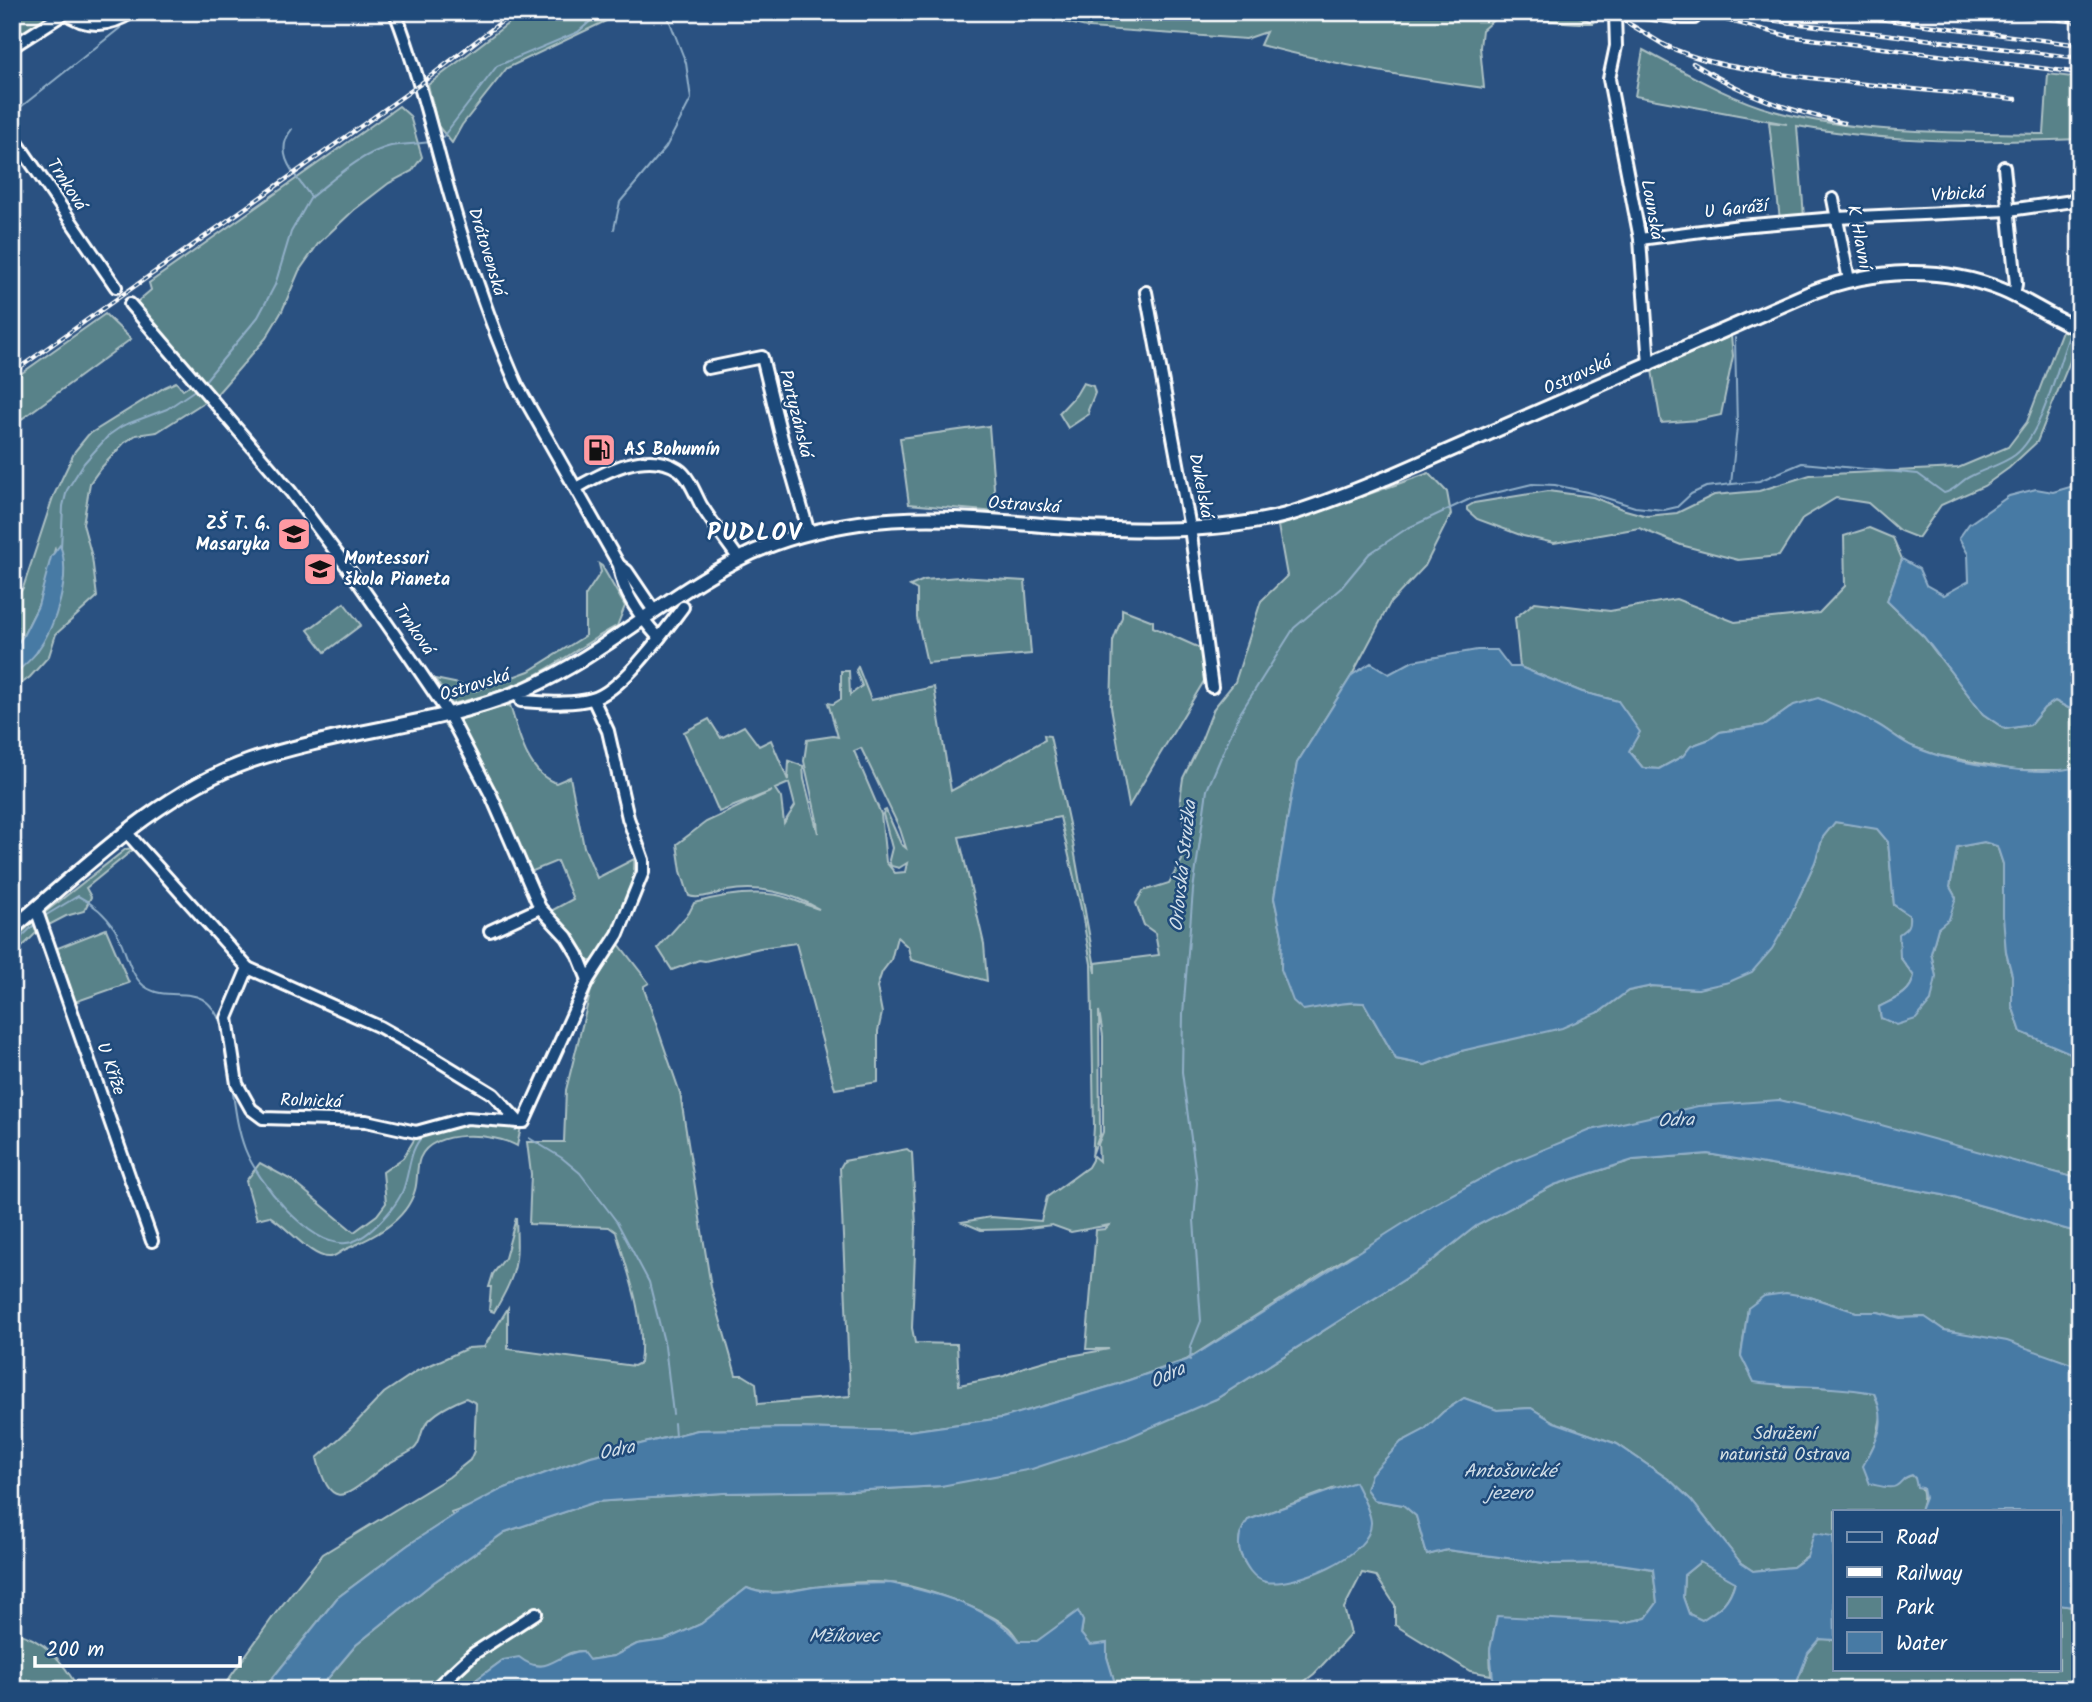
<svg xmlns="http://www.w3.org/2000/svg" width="2092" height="1702" viewBox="0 0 2092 1702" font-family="Kalam,sans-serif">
	<rect width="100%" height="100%" fill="#2a5181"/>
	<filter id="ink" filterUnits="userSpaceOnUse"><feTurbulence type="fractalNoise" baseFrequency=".0143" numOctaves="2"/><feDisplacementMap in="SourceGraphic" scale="14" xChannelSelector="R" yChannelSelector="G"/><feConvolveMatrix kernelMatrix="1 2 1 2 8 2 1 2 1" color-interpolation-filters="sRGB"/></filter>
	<g filter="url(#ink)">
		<g fill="#588289" stroke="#acc0c4" stroke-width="2" fill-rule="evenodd">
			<polygon points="12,12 48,12 48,16 12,41"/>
			<polygon points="523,12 613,12 606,21 507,68 462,125 452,143 438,126 428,85"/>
			<polygon points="1072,12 1102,12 1086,27 1064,22"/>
			<path d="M1104 12H1569L1594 23C1561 24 1530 17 1498 16L1482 30 1480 47 1484 88C1409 78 1334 64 1260 45L1266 32 1246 39 1088 28Z"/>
			<path d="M1643 50C1685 72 1727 98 1774 111 1861 135 1954 132 2044 134L2048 74 2080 78V139C1985 143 1891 143 1797 126L1804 217 1780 220 1769 122 1787 124 1635 96Z"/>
			<polygon points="399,106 410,116 422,157 412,171 389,183 354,210 318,244 299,271 282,311 266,338 217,394 157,432 136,435 124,443 100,469 90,483 83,524 92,557 97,597 56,634 49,656 30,677 12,691 12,676 36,653 53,620 63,581 55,549 38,606 23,636 12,651 12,603 23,588 53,497 75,451 88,435 165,387 176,382 183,390 190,385 148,333 156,326 137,302 151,290 149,283"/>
			<polygon points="105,314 131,339 12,426 12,380"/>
			<polygon points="2063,328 2080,337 2037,442 2009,468 1984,486 1941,505 1918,538 1900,531 1868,503 1836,498 1803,518 1779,556 1738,560 1681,545 1639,528 1554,543 1523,536 1477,519 1467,510 1467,507 1474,503 1548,491 1593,497 1622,509 1647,516 1677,513 1714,495 1759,491 1810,475 1958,468 2008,447 2027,422"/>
			<polygon points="1731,336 1733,356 1721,415 1698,420 1661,423 1652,370"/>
			<polygon points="1083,383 1093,386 1095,393 1088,410 1089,414 1068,428 1059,413 1076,395"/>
			<polygon points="989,426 996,512 909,504 900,438"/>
			<path d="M1429 473 1447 492 1451 514 1425 566 1390 603 1352 675 1297 763 1274 898 1282 935 1281 969 1331 1006 1348 1001 1364 1003 1396 1059 1425 1065 1461 1051 1601 1011 1628 991 1652 986 1698 989 1788 921 1815 862 1823 837 1835 822 1877 828 1888 842 1894 905 1909 915 1910 924 1900 957 1914 976C1911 994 1894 999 1879 1007L1881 1018 1936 977 1931 953 1938 928 1956 898 1950 887 1957 847 1984 842 1997 846 2003 864 2006 952 2012 975V1005L2021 1032 2080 1057V1179L1779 1100 1351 1255 1186 1360 1115 1385 1002 1418 909 1431 792 1428 698 1430 591 1456 500 1490 477 1504 451 1513 453 1516 408 1545 337 1598 263 1690H221L275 1614 323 1554 449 1477 470 1460 474 1451 476 1403 466 1398C451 1404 430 1414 423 1429 420 1436 420 1444 414 1449 406 1455 395 1459 386 1465 352 1489 332 1521 317 1458L351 1428 384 1393 417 1371 468 1348 484 1347 508 1308V1349L634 1366 640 1363C646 1318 628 1273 616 1232L609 1227 529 1224 531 1174 527 1142H564L566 1090 591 990 618 943 649 983 644 986V989L680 1093 711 1287 736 1375H743L756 1383 758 1404 850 1396 840 1168 844 1161 907 1149 912 1153 916 1227 912 1328 915 1343 957 1344 959 1385 1004 1376 1024 1367 1048 1360 1109 1349H1086L1096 1230 1105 1229 1109 1225 1071 1232 1052 1225 1020 1229 981 1230 962 1222 991 1217 1041 1221 1047 1197 1088 1167 1092 1160 1094 1126 1091 964 1081 908 1060 817 959 837 984 944 987 981 911 960 908 947 897 937 891 960 882 972 877 987 882 1013 878 1031V1082L835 1089 796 943 760 948 705 961 699 960 672 970 658 948 689 913 694 903C719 896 750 891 777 895 791 898 805 905 819 909 792 893 758 885 727 891 715 893 699 900 689 896L681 871 677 844 706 822 772 791 719 812 684 732 709 719 721 738 744 726 759 746 771 740 788 780 789 761 803 766 804 779 818 833 817 820 804 761 807 740 833 736 838 737 828 703 833 704 841 699V671H849L850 695 862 686 856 670 858 667 871 700 934 687 951 791 1045 740 1044 735 1050 736 1072 838 1096 973V963L1159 955 1155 933 1144 925 1136 903 1143 891 1169 883 1182 860 1187 845 1180 799 1183 778 1199 746 1214 708 1235 682 1261 601 1287 576 1278 526ZM861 748 900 829 906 848 901 844 886 810 884 811 883 814 892 848 889 860 891 866 899 868 907 863 905 872 895 873 886 862 881 814 854 751ZM789 783 795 806 784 823 781 798 775 789ZM1099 1011 1103 1036V1132L1098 1144 1099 1161 1092 1155 1100 1134Z"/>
			<polygon points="1869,528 1893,538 1902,559 1887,601 1924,637 1983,714 2005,729 2030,725 2044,708 2055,701 2080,714 2080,766 2067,770 2015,770 1936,755 1911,746 1878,725 1794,705 1766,725 1720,732 1710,739 1691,746 1683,756 1659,769 1643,768 1629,751 1618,701 1582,692 1520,667 1515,618 1535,602 1610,611 1676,599 1735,622 1819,613 1845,586 1844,536"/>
			<path d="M599 564 602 566 625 606 617 626C588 641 563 661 534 676 508 690 480 697 452 704L435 679 459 684 475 691 529 671 585 636V596L601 572Z"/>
			<polygon points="959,577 1025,581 1031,654 927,663 917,618 917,590 910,586 924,580"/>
			<polygon points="344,603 361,625 325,652 308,630"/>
			<polygon points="1122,609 1153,621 1153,627 1202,649 1206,675 1204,681 1129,806 1111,707 1113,641 1122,617"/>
			<path d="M510 705C518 731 527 774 556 783L570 777 584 847 597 878 634 859C637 884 612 944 592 961H588L549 912 573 899 557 861 528 873 450 731 445 726 458 720Z"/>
			<polygon points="135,848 86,888 91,897 84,911 66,916 39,930 12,957 12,942 34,921 126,849"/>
			<polygon points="106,929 129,983 72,1003 55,949"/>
			<path d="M468 1121 521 1127 517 1146C495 1133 432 1128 420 1158 416 1168 418 1180 415 1190 406 1222 372 1238 344 1250 340 1252 334 1257 330 1257 312 1259 286 1225 269 1216L257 1219 246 1181 260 1163 293 1181 354 1232 377 1215 386 1203 383 1172 403 1158 417 1135Z"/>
			<path d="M1708 1154 1943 1195 2080 1233V1367L2032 1351 1944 1330 1924 1317 1900 1318 1878 1312H1856L1810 1297 1748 1308 1741 1356 1779 1386 1847 1388 1874 1393 1882 1412 1876 1441 1864 1466 1900 1480 1912 1475C1924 1487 1926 1496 1920 1511H1835V1539L1833 1536 1793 1567 1753 1571 1741 1563 1691 1500 1671 1481 1617 1444 1554 1422 1531 1408 1497 1410 1464 1398 1443 1412 1424 1431 1401 1442 1374 1500 1404 1505 1416 1516 1427 1555 1447 1550 1552 1564 1613 1563 1653 1569 1657 1603 1646 1618 1623 1623 1497 1617 1490 1650 1491 1675 1470 1671 1395 1625V1605L1376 1576 1362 1573 1344 1608 1351 1634 1314 1674 1293 1690H1117L1107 1657V1643L1090 1646 1081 1634 1083 1622 1055 1629 1037 1641H1019C1016 1637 1013 1632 1009 1628 988 1610 918 1585 890 1583 866 1580 839 1584 815 1587 792 1589 769 1598 747 1588L701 1624 665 1640 637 1644 614 1656 588 1660 582 1651C562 1652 563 1661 550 1665 536 1668 517 1662 503 1660L462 1690H318L356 1645 434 1582 505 1532 594 1502 723 1493 848 1491 941 1486 1216 1399 1427 1265 1476 1226 1554 1185 1633 1160ZM1332 1489 1265 1582C1241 1566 1230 1545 1248 1520Z"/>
			<path d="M516 1218C518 1263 518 1272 494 1312L489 1310 491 1287H489L493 1274 505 1258Z"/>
			<path d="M1700 1562 1735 1581C1729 1603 1720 1608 1702 1621L1689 1614 1683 1597 1684 1575Z"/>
			<polygon points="2059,1605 2080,1608 2080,1690 1794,1690 1808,1653 1820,1639 1835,1640 1835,1669 2059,1669"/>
			<path d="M12 1632C45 1638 64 1663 79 1690H12Z"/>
		</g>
		<g fill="#477aa4" stroke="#91afc8" stroke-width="2" fill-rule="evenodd">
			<polygon points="2080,484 2080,714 2055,701 2044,708 2030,725 2005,729 1983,714 1924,637 1887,601 1902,559 1919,569 1926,585 1944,595 1969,581 1968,554 1959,538 1969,524 2009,496 2036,489 2053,492"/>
			<path d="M60 545C72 577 56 626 36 653 29 662 20 669 12 676V651L23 636 38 606 51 557Z"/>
			<path d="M1477 650H1497L1510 667H1520L1582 692 1618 701 1640 732 1629 751 1643 768 1659 769 1683 756 1691 746 1710 739 1720 732 1766 725 1794 705 1818 698C1837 706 1858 714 1877 724 1890 731 1901 742 1914 747 1952 763 2041 779 2080 766V1057L2021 1032 2012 1005V975L2006 952 2003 916V864L1997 846 1984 842 1957 847 1950 887 1956 898 1949 919 1938 928 1931 953 1936 977 1931 1001 1916 1019 1897 1025 1881 1018 1879 1007C1894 999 1911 994 1914 976L1900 957 1899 934C1908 928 1910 925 1909 915L1894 905 1888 842 1877 829 1835 822 1823 837 1815 862 1788 921 1772 949 1752 972 1729 982 1698 989 1652 986 1628 991 1601 1011 1562 1028 1461 1051 1425 1065 1396 1059 1364 1003C1344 1001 1324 1007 1303 1010L1293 1001 1281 969 1282 935 1274 898 1297 763 1352 675 1371 663 1389 674 1413 661Z"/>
			<polygon points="1779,1100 1837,1113 2080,1179 2080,1233 1943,1195 1708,1154 1633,1160 1554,1185 1476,1226 1427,1265 1216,1399 1127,1438 1032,1469 941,1486 848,1491 723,1493 595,1502 505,1532 434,1582 356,1645 318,1690 263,1690 337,1598 408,1545 460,1511 500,1490 591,1456 698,1430 792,1428 909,1431 1002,1418 1115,1385 1187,1360 1434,1204 1508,1164 1591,1130 1698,1106"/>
			<path d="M1786 1293 1810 1297 1856 1312H1878L1900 1318 1925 1317 1944 1330 2007 1341 2080 1367V1608L2059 1605V1511H1920L1925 1498 1923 1488 1917 1487 1915 1478 1912 1475C1902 1477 1903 1482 1896 1486 1890 1490 1877 1485 1870 1484L1863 1466C1878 1438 1888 1424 1874 1393 1834 1385 1794 1388 1754 1382L1741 1356 1748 1308 1764 1296Z"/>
			<path d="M1464 1398 1497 1410 1531 1408 1554 1422 1617 1444 1671 1481 1691 1500 1741 1563 1753 1571 1793 1567 1807 1557 1814 1533 1833 1536 1835 1640 1820 1639 1808 1653 1794 1690H1524L1516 1684 1494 1688 1490 1650 1497 1616 1623 1623 1646 1618 1657 1603 1653 1569 1613 1563 1552 1564 1447 1550 1427 1555 1416 1516 1403 1505 1374 1500 1366 1489 1371 1474 1401 1442 1424 1430 1443 1412ZM1700 1562 1735 1582C1729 1603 1720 1608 1702 1620L1689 1614 1683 1597 1684 1575Z"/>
			<path d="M1355 1482C1360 1493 1370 1509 1371 1522 1372 1557 1293 1587 1266 1582 1253 1579 1246 1566 1241 1555 1236 1541 1240 1530 1248 1520Z"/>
			<path d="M890 1583C933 1592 990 1606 1019 1641H1037L1078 1611 1083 1621 1081 1634 1090 1645 1107 1643V1657L1117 1690H462L503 1660 519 1657C547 1679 555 1653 582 1651L589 1660 614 1656 637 1644 665 1640 701 1624 747 1588C771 1599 798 1588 823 1586 845 1584 867 1583 890 1583Z"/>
		</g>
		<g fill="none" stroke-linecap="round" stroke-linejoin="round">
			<g stroke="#91afc8" stroke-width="2">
				<polyline points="2079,85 2074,113 2080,181"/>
				<polyline points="12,114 120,28 121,23"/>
				<polyline points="438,139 442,138 497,66 578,32 601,12"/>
				<path d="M311 197C334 179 361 153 391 146 403 144 417 144 430 142"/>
				<polyline points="614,229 620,202 666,147 691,99 686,63 666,12"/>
				<polyline points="2075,321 2080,294"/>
				<path d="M204 382 258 317 275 285 291 232 311 197C296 176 272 154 292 129"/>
				<polyline points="1731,484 1737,427 1735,338"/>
				<polyline points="61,548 63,506 67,490 84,463 109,435 122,426 167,409 195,390"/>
				<path d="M43 917 78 896C92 903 106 915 114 928 126 945 127 972 144 986 172 1007 204 974 223 1029"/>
				<polyline points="12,946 34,925"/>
				<path d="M232 1086C235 1107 237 1128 245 1149 257 1180 309 1247 346 1243 357 1242 370 1232 378 1224 388 1214 398 1203 403 1190 410 1172 409 1149 423 1136"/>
				<polyline points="490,1125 510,1127 516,1130"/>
				<polyline points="448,1128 474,1124"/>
				<polyline points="529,1138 562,1158 580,1173 617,1222 649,1282 665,1346 673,1414"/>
				<path d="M1190 1360 1191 1346 1201 1321 1194 1220 1197 1183 1182 1072 1183 1014 1193 890 1207 790 1239 715 1294 628 1341 588 1369 554 1406 529 1470 499 1532 484 1555 485 1587 492 1635 507 1664 510 1677 507 1691 494 1706 487 1759 481 1802 463 1918 474 1944 493C1955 491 1961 480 1971 476 1985 469 2003 464 2015 455 2043 434 2057 366 2070 333"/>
				<polyline points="674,1423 675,1436"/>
			</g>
			<g stroke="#fff" stroke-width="16">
				<g id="minor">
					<path d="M64 12C86 29 110 27 132 12"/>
					<path d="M395 12C418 71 432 132 449 192 468 258 489 322 517 385L619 565C622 593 641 618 659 638"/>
					<polyline points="1622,12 1615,15 1616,46 1609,79 1640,239 1649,365"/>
					<polyline points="1637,12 1683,18 1694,18 1696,12"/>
					<polyline points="12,47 65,13"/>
					<polyline points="12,135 116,287"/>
					<polyline points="2004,167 2016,284 2014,295"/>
					<polyline points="1833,199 1849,280"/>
					<polyline points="1640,239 1740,226 1836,218 2009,210 2080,200"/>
					<polyline points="1146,292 1190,528 1212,687"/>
					<polyline points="130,304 291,492 356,579 410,657 448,713 491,795 540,908 567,937 578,955 588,980"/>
					<polyline points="708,368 762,357 782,439 809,533"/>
					<path d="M576 488C603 473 646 448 678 469 689 476 695 494 701 505 713 524 726 541 739 559"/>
					<polyline points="619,565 627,571 654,611"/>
					<path d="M521 701C544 702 570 705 592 699 622 691 664 632 683 607"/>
					<polyline points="127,833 248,968 380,1027 426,1053 493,1094 519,1122 524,1122 588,980 618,934 643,872 643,860 628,818 608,731 593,699"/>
					<polyline points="36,909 152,1241"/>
					<polyline points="490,931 540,908"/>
					<polyline points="248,968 227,1018 237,1084 251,1109 263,1118 366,1121 416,1132 467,1118 519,1122"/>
					<polyline points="434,1690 473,1654 536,1613"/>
				</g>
			</g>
			<g stroke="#fff" stroke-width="18">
				<path id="major" d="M12 929C84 868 160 792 250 761 340 730 439 726 526 689 602 656 664 597 737 560 775 540 818 529 859 523 929 513 1000 522 1069 527 1140 531 1216 533 1286 515 1322 505 1357 490 1391 476L1812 292C1873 269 1941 265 2002 290 2029 301 2052 319 2080 329"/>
			</g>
			<use href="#minor" stroke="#1f4a7a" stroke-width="10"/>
			<use href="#major" stroke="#1f4a7a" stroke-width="12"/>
			<g stroke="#fff" stroke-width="4.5">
				<g id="rail">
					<polyline points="1610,12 1669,48"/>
					<polyline points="1684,12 1719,18 1788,36 2080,73"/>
					<polyline points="1826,12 2080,45"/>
					<polyline points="1983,12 2080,22"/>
					<polyline points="1736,16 2080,58"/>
					<path d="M1663 44C1707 66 1754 70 1803 77 1874 86 1945 92 2016 99"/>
					<path d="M1693 63C1744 95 1786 110 1844 123"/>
					<polyline points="12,373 419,85 514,12"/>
				</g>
			</g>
			<use href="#rail" stroke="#1f4a7a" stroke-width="2" stroke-dasharray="5" stroke-linecap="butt"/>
		</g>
	</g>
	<defs>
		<g id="fuel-square" transform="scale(1.75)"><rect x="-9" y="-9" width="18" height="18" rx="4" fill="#ff9aa2" stroke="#1f4a7a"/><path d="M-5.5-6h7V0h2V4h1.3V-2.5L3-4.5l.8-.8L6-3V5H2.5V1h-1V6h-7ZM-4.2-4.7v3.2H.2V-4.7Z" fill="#111"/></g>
		<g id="school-square" transform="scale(1.75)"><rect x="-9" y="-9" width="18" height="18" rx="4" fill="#ff9aa2" stroke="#1f4a7a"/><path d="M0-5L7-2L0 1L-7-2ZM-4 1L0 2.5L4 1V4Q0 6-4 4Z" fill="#111"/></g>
	</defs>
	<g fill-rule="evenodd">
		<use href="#fuel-square" x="599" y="450"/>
		<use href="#school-square" x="294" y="534"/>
		<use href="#school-square" x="320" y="569"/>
	</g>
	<g text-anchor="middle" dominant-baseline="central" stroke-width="5" stroke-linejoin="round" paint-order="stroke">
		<g font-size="18" fill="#fff" stroke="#1f4a7a">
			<text transform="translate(66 185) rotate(57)">Trnková</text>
			<text transform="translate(1958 195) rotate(-3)">Vrbická</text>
			<text transform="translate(1651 210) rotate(80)">Lounská</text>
			<text transform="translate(1736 210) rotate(-6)">U Garáží</text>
			<text transform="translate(1858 237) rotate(79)">K Hlavní</text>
			<text transform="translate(486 252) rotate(73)">Drátovenská</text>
			<text transform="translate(1578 376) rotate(-24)">Ostravská</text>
			<text transform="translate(795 414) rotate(76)">Partyzánská</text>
			<text transform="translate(1200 486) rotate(79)">Dukelská</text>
			<text transform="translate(1024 506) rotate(4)">Ostravská</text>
			<text transform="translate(413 630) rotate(55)">Trnková</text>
			<text transform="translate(475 686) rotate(-17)">Ostravská</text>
			<text transform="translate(110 1069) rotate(71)">U Kříže</text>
			<text transform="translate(311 1102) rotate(2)">Rolnická</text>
		</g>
		<g font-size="18" font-weight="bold" fill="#fff" stroke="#1f4a7a" text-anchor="start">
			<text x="624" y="450">AS Bohumín</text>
			<text x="270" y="524" text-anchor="end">ZŠ T. G.<tspan x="270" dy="21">Masaryka</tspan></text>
			<text x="344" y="559">Montessori<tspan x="344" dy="21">škola Pianeta</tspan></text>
		</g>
		<g font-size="18" fill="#d5e0e2" stroke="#1f4a7a">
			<text x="1785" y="1434">Sdružení<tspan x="1785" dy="21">naturistů Ostrava</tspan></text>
		</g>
		<g font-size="19" font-style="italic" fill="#d1dee8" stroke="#1f4a7a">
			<text transform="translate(1184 866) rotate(-84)">Orlovská Stružka</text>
			<text transform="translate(1676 1121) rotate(-2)">Odra</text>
			<text transform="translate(1168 1376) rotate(-26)">Odra</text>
			<text transform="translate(617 1451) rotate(-12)">Odra</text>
			<text x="1510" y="1472">Antošovické<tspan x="1510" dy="22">jezero</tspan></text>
			<text x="844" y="1637">Mžíkovec</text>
		</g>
		<g font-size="24" font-weight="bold" letter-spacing="2" fill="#fff" stroke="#1f4a7a">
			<text x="755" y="533">PUDLOV</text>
		</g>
	</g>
	<rect width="2092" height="1702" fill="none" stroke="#1f4a7a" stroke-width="42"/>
	<rect x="21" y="21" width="2050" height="1660" fill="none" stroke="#fff" stroke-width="2.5" filter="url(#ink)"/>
	<rect x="1833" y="1510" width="228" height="161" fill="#1f4a7a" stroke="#7992af" stroke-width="2"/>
	<rect x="1847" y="1532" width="35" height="10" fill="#1f4a7a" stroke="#7992af" stroke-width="2"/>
	<text x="1896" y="1544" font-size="21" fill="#ffffff">Road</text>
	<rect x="1847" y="1567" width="35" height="10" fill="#ffffff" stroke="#7992af" stroke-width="2"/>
	<text x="1896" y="1580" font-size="21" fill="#ffffff">Railway</text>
	<rect x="1847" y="1597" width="35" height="21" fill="#588289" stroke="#7992af" stroke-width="2"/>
	<text x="1896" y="1614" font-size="21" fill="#ffffff">Park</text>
	<rect x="1847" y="1632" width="35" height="21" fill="#477aa4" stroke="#7992af" stroke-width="2"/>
	<text x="1896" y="1650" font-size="21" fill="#ffffff">Water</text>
	<path d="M35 1656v10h205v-10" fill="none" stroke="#ffffff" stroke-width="3.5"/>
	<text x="46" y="1656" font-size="21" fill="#ffffff" stroke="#1f4a7a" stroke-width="5" paint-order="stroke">200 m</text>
</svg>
